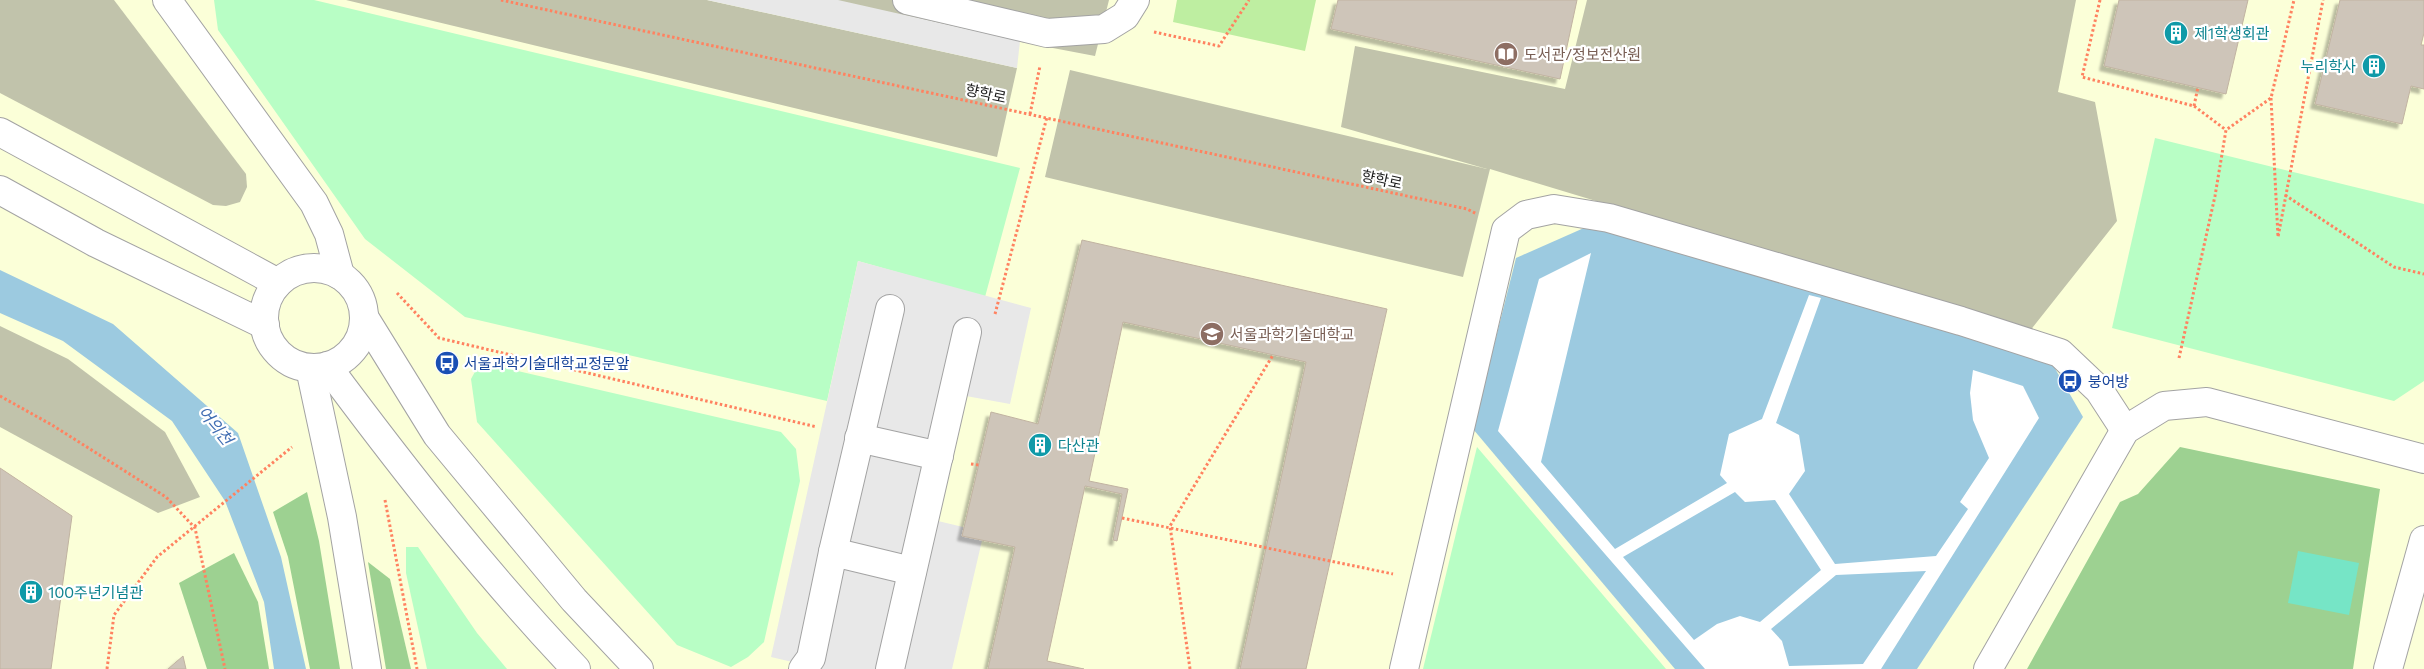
<svg xmlns="http://www.w3.org/2000/svg" width="2424" height="669" viewBox="0 0 2424 669" font-family="Commissioner,'Noto Sans KR',sans-serif">
	<defs>
		<filter id="shadow"><feDropShadow dx="-4.5" dy="4.5" stdDeviation="1" flood-color="#0004"/></filter>
	</defs>
	<rect width="100%" height="100%" fill="#eeebe0"/>
	<rect fill="#fbffd8" x="0" y="0" width="2424" height="669"/>
	<g fill="#c1c3ab">
		<polygon points="0,0 114,0 246,174 247,187 240,202 226,206 213,205 0,93"/>
		<polygon points="346,0 707,0 1017,68 997,157"/>
		<polygon points="801,0 1109,0 1095,56"/>
		<polygon points="1587,0 2076,0 2058,92 2095,102 2117,221 2029,332 1490,169 1463,277 1045,177 1070,70 1487,169 1341,127 1355,46 1565,89"/>
		<polygon points="0,326 68,359 165,432 200,497 158,513 0,427"/>
	</g>
	<polygon fill="#beeea1" points="1177,0 1316,0 1305,51 1173,22"/>
	<g fill="#9dd191">
		<polygon points="2180,447 2380,489 2353,669 2027,669 2120,502 2138,494"/>
		<polygon points="307,492 319,541 340,669 310,669 288,557 273,512"/>
		<polygon points="234,553 258,602 269,669 207,669 179,583"/>
		<polygon points="368,562 390,579 411,669 386,669"/>
	</g>
	<g fill="#b8fec5">
		<polygon points="214,0 314,0 1020,168 985,297 858,261 827,401 465,317 365,239 218,30"/>
		<polygon points="2155,138 2424,204 2424,381 2394,401 2112,328"/>
		<polygon points="501,367 781,432 796,449 800,481 764,642 748,657 731,667 677,645 477,422 471,379 477,368"/>
		<polygon points="1477,447 1666,669 1423,669"/>
		<polygon points="406,547 418,547 477,633 507,669 427,669 406,573"/>
	</g>
	<polygon fill="#76e5c6" points="2298,551 2359,563 2349,615 2288,603"/>
	<g fill="#e8e8e8">
		<polygon points="707,0 838,0 1020,41 1017,68"/>
		<polygon points="858,261 1031,308 1010,404 966,396 938,521 984,532 952,669 822,669 771,657"/>
	</g>
	<g fill="#9ccae0">
		<polygon points="1602,220 2049,358 2083,417 1917,669 1675,669 1473,429 1516,258"/>
		<polygon points="0,270 113,324 238,433 281,557 306,669 274,669 264,602 225,501 172,421 63,341 0,313"/>
	</g>
	<path fill="#fff" fill-rule="evenodd" d="M1591 253 1541 462 1615 549 1727 483 1720 475 1729 434 1762 419 1809 295 1821 298 1776 423 1799 435 1805 471 1789 494 1835 564 1936 556 1968 509 1960 502 1989 458 1973 420 1970 393 1973 370 2023 386 2039 418 1881 669H1705L1498 431 1539 279ZM1735 492 1745 502 1775 500 1821 570 1760 622 1740 616 1717 624 1694 640 1623 557ZM1926 571 1863 664 1789 666 1782 641 1771 629 1836 575Z"/>
	<g fill="#cec5b9" stroke="#c1b3a1" filter="url(#shadow)">
		<polygon points="1338,0 1577,0 1560,79 1331,29"/>
		<polygon points="2119,0 2248,0 2226,94 2104,66"/>
		<polygon points="2340,0 2424,0 2424,33 2421,45 2424,45 2424,89 2411,86 2402,124 2315,104"/>
		<polygon points="1082,240 1387,309 1306,669 1240,669 1306,362 1123,322 1089,481 1128,489 1117,541 1113,540 1122,494 1085,486 1047,661 1084,669 988,669 1015,547 962,536 991,412 1038,424"/>
		<polygon points="0,468 72,516 51,669 0,669"/>
		<polygon points="183,656 186,669 168,669"/>
	</g>
	<g fill="none" stroke-linecap="round" stroke-linejoin="round">
		<g stroke="#a3a3a3" stroke-width="30">
			<g id="minor">
				<polyline points="167,0 314,203 329,234 340,275"/>
				<polyline points="907,0 1047,33 1104,29 1125,16 1135,0"/>
				<polyline points="0,132 278,283"/>
				<polyline points="0,190 96,243 265,325"/>
				<circle cx="314" cy="318" r="50"/>
				<polyline points="364,317 437,435 574,600 639,669"/>
				<path d="M327 366C405 471 486 574 576 669"/>
				<polyline points="310,368 342,517 367,669"/>
				<polyline points="859,438 939,456"/>
				<polyline points="833,552 912,571"/>
				<polyline points="803,669 811,658 833,552 890,309"/>
				<polyline points="890,669 967,332"/>
				<polyline points="1404,669 1506,230 1526,215 1554,209 1609,218 1961,321 2060,353 2099,390 2125,430"/>
				<polyline points="1988,669 2125,430 2164,406 2207,402 2424,459"/>
				<polyline points="2388,669 2424,540"/>
			</g>
		</g>
		<g stroke="#ff8260" stroke-width="3" stroke-dasharray="2.5 2.5" stroke-linecap="butt">
			<polyline points="501,0 1467,209 1477,214"/>
			<polyline points="2100,0 2082,77 2194,106 2226,130"/>
			<polyline points="1154,32 1219,46 1249,0"/>
			<polyline points="2271,98 2278,237 2323,0"/>
			<polyline points="2194,106 2198,87"/>
			<polyline points="1030,114 1040,66"/>
			<polyline points="2285,195 2394,267 2424,274"/>
			<polyline points="397,293 439,338 817,427"/>
			<polyline points="995,314 1047,117"/>
			<polyline points="2179,358 2215,196 2226,130 2271,98 2294,0"/>
			<polyline points="0,396 52,425 166,497 195,528 225,669"/>
			<polyline points="971,464 979,465"/>
			<polyline points="385,500 417,669"/>
			<polyline points="1122,518 1393,574"/>
			<polyline points="107,669 114,615 157,557 292,447"/>
			<polyline points="1190,669 1170,526 1273,355"/>
		</g>
		<use href="#minor" stroke="#fff" stroke-width="28"/>
	</g>
	<defs>
		<g id="building-disc" transform="scale(1.25)"><circle r="9.5" fill="#0f9aa8" stroke="#fff"/><path d="M-4-6H4V6H1V3H-1V6H-4ZM-2.5-4.3h1.7v1.8h-1.7ZM.8-4.3h1.7v1.8H.8ZM-2.5-1h1.7V.8h-1.7ZM.8-1h1.7V.8H.8Z" fill="#fff"/></g>
		<g id="library-disc" transform="scale(1.25)"><circle r="9.5" fill="#8d6e63" stroke="#fff"/><path d="M-6-4Q-3-5.5-.7-3.5V5Q-3 3-6 4ZM6-4Q3-5.5 .7-3.5V5Q3 3 6 4Z" fill="#fff"/></g>
		<g id="university-disc" transform="scale(1.25)"><circle r="9.5" fill="#8d6e63" stroke="#fff"/><path d="M0-5L7-2L0 1L-7-2ZM-4 1L0 2.5L4 1V4Q0 6-4 4Z" fill="#fff"/></g>
		<g id="bus-disc" transform="scale(1.25)"><circle r="9.5" fill="#1a4fb4" stroke="#fff"/><path d="M-5-6H5V4H4V6H2V4H-2V6H-4V4H-5ZM-3.5-4V0h7V-4ZM-3.5 1.2v1.5H-2V1.2ZM2 1.2v1.5H3.5V1.2Z" fill="#fff"/></g>
	</defs>
	<g fill-rule="evenodd">
		<use href="#building-disc" x="2176" y="33"/>
		<use href="#library-disc" x="1506" y="54"/>
		<use href="#building-disc" x="2374" y="66"/>
		<use href="#university-disc" x="1212" y="334"/>
		<use href="#bus-disc" x="447" y="363"/>
		<use href="#bus-disc" x="2070" y="381"/>
		<use href="#building-disc" x="1040" y="445"/>
		<use href="#building-disc" x="31" y="592"/>
	</g>
	<g text-anchor="middle" dominant-baseline="central" stroke-width="4.5" stroke-linejoin="round" paint-order="stroke">
		<g font-size="15" fill="#0d838f" stroke="#fff" text-anchor="start">
			<text x="2194" y="33">제1학생회관</text>
			<text x="2356" y="66" text-anchor="end">누리학사</text>
			<text x="1058" y="445">다산관</text>
			<text x="48" y="592">100주년기념관</text>
		</g>
		<g font-size="15" fill="#785e54" stroke="#fff" text-anchor="start">
			<text x="1524" y="54">도서관/정보전산원</text>
			<text x="1230" y="334">서울과학기술대학교</text>
		</g>
		<g font-size="15" fill="#1c1c1c" stroke="#fff">
			<text transform="translate(986 93) rotate(12)">향학로</text>
			<text transform="translate(1382 179) rotate(12)">향학로</text>
		</g>
		<g font-size="15" fill="#164399" stroke="#fff" text-anchor="start">
			<text x="464" y="363">서울과학기술대학교정문앞</text>
			<text x="2088" y="381">붕어방</text>
		</g>
		<g font-size="16" font-style="italic" fill="#416eb3" stroke="#fff">
			<text transform="translate(216 425) rotate(51)">어의천</text>
		</g>
	</g>
</svg>
